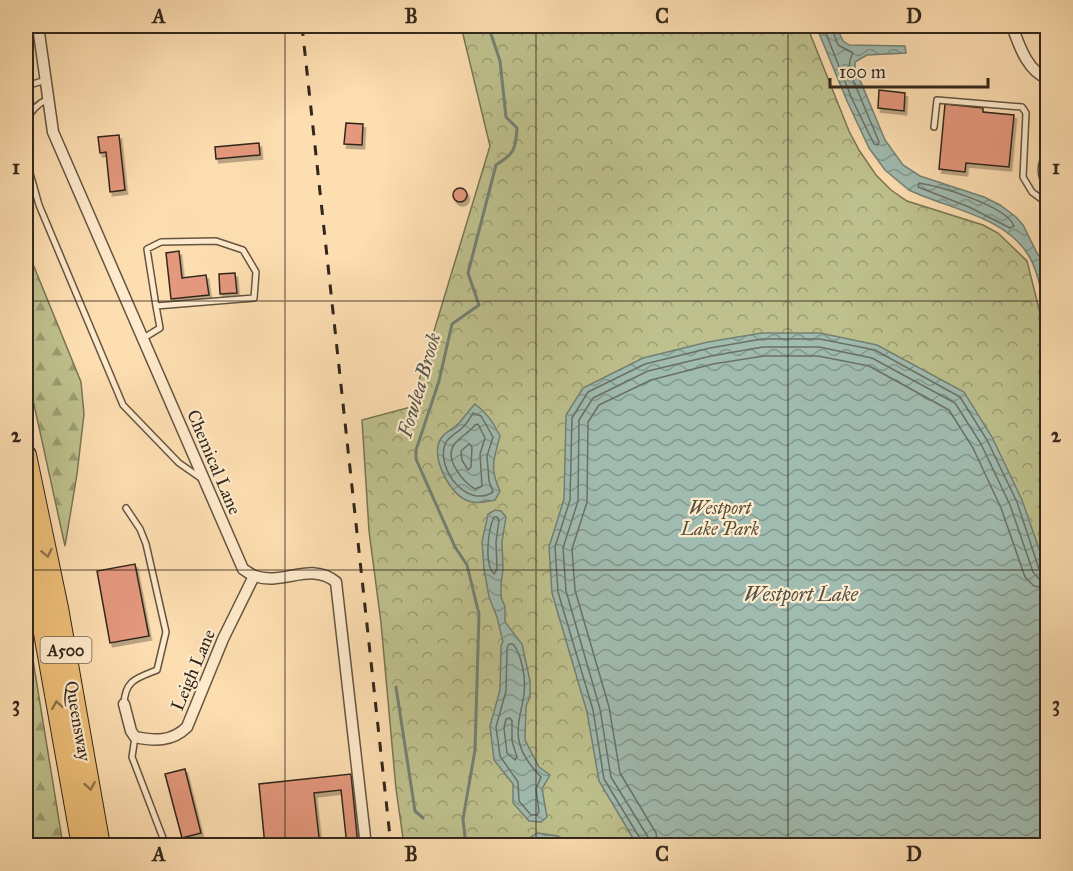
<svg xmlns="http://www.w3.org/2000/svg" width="1073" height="871" viewBox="0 0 1073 871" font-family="'IM FELL Great Primer',serif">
	<defs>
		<pattern id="forest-firs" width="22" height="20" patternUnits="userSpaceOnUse" patternTransform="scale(1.5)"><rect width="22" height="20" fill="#bec18d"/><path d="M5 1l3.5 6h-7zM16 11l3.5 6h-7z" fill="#9b9d72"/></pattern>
		<pattern id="park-crowns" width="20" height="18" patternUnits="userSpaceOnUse" patternTransform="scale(1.5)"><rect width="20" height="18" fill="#bec18d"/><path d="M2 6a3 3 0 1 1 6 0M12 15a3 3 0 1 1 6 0" fill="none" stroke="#9b9d72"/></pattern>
		<pattern id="water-waves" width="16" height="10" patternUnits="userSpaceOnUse" patternTransform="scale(1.5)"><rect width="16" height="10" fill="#a0bbb0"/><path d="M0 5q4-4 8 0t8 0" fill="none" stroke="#83988e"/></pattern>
		<filter id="shadow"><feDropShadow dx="2.5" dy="4" stdDeviation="0" flood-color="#0004"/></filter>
	</defs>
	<rect width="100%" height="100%" fill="#fddeb1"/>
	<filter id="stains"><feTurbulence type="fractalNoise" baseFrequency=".00333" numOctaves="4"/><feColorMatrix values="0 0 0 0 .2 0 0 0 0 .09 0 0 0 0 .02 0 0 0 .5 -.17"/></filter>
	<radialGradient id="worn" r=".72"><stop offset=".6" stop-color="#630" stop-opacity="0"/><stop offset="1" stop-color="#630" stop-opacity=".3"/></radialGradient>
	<g fill="url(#forest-firs)" stroke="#787454" stroke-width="1.5">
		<polygon points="26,247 81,382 84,414 77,474 65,546 26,368"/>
		<polygon points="26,617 63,845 26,845"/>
	</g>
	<polygon fill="url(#park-crowns)" stroke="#787454" stroke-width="1.5" points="461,26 807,26 849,131 859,150 876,175 891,190 907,201 983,225 998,233 1027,261 1048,345 1047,845 404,845 396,789 381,623 369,531 362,420 411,407 490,146"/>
	<g fill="url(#water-waves)" stroke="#748074" stroke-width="1.5">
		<path d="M816 26H836L843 41 849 45 905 46 906 53 867 55 855 62V68L885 140 903 165 920 176 984 197 1000 205 1016 217 1023 225 1037 253 1047 267V317C1042 298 1039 273 1029 256 1005 216 948 209 909 190L885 170 869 148 847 101Z"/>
		<polygon points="762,333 820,333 877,345 964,392 992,437 1022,500 1047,572 1047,845 637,845 599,781 587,712 552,593 549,547 564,499 566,415 583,388 643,358 708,342"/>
		<path d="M475 404C487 413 493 422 500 436 494 459 489 468 500 491L495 500C488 501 479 504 472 502 452 498 434 464 438 446 440 433 453 430 460 422 465 416 469 410 475 404Z"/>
		<polygon points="495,510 501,511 506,517 502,542 503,569 501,585 501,597 505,607 505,622 522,644 530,681 530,697 526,706 525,740 539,767 550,775 542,789 547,817 541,822 529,821 513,803 513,784 494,760 490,726 500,690 501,645 503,642 497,617 489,597 484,569 482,542 488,514"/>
		<polygon points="537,833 558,836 570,845 519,845"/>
	</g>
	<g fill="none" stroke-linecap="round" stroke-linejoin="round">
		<g stroke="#697166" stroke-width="1.5">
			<polyline points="823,26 852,99 874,144 878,145 879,142 849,70 850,60 853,53 838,45 831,26"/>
			<path d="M919 183C939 186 1007 206 1014 226L1010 228 969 207 918 187Z"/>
			<path d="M473 413 481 416 493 437 487 456 489 481 493 492C467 509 436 469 445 444 449 436 456 434 462 428 467 424 470 418 473 413Z"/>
			<path d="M478 424 485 438 480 454 482 486 475 489C463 482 444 459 454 445 458 438 469 433 475 425Z"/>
			<polygon points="469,444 472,447 471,467 468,470 462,460 461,451"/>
			<path d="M494 517H497L499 520 496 542 497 569 494 574C484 564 488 530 494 517Z"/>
			<path d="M509 644H513C522 655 526 679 524 694 522 709 516 725 519 741 522 755 532 768 541 777L536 789 539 812 537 815H531L519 801 518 782 500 756 496 727 506 691 507 648Z"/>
			<polygon points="510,718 512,721 512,741 517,757 515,760 507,753 504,728 506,719"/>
			<polyline points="642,846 641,840 604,779 593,710 558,592 555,547 570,500 572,418 588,392 645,364 710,348 762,339 820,339 875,350 960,397 987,440 1017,502 1039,569 1043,572 1048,573"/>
			<polyline points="649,846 648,837 611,777 600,709 566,591 563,548 578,501 579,420 593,398 648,371 711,356 763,347 819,347 872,358 955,403 981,444 1010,505 1033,572 1039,579 1048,580"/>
			<polyline points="658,846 656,833 620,773 609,707 575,590 572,549 587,502 588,422 599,405 651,380 713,364 764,356 818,356 869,366 949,410 973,448 1001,508 1025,577 1034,586 1048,589"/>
		</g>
		<g stroke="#748074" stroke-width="3">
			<polyline points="396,687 415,811 423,818"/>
			<path d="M466 846 463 819 475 750 479 614 467 565 455 547 416 459V450L439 381 452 324 479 305 468 273 496 165C514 154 516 149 517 128L506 117 500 61 491 34 493 26"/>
		</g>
	</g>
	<g fill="#e4987d" stroke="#32271b" stroke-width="1.5" filter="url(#shadow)">
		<polygon points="879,90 905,93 904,111 878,108"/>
		<polygon points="945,104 983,108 983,112 1014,115 1009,167 966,163 965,172 939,169"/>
		<polygon points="346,123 363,124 362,145 344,144"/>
		<polygon points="119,135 125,190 110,192 106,152 100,153 98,137"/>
		<polygon points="259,143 260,155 216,159 215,147"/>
		<circle cx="460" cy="195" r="7"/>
		<polygon points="179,251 182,278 206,275 209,295 171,299 166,253"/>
		<polygon points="235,273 237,293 220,294 219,274"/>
		<polygon points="135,564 149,636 110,643 97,571"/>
		<polygon points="185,769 201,833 182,838 165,774"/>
		<polygon points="351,774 358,846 347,846 341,790 314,793 320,846 265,846 259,784"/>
	</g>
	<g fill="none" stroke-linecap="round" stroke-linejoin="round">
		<g stroke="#655540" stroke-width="8">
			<g id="lane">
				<polyline points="26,86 46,80"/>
				<path d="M26 122C30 111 37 104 48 99"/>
				<polyline points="934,127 937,100 1022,107 1026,113 1023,177 1032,192 1048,204"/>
				<path d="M1048 153C1039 162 1039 177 1048 187"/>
				<polyline points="26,159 39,205 123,405 179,463 202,479"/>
				<polyline points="142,339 160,328 156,306 254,298 256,272 243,250 216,241 161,242 147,249 156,306"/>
				<path d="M124 704C125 680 137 678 157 670L166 632 146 544 140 529 126 508"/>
				<polyline points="135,737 132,757 166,846"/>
			</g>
		</g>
		<g stroke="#655540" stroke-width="13">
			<g id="street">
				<path d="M38 26 53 132 243 569C246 571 251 575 255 576 282 586 312 561 336 582L366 846"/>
				<path d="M1012 26C1019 45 1027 71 1048 79"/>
				<path d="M124 704 131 731 135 737C154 741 172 742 187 727L223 639 254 576"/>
			</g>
		</g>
		<g stroke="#32271b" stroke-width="22">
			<g id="highway">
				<polyline points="26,455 58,608 100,846"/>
				<polyline points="26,547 41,616 82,846"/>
			</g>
		</g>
		<use href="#lane" stroke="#feeacc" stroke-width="5"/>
		<use href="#street" stroke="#feeacc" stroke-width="10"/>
		<use href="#highway" stroke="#eebf78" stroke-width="20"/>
		<polyline stroke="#32271b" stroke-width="3" stroke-dasharray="10 10" stroke-linecap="butt" points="302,26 391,846"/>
	</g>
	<defs><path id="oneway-chevron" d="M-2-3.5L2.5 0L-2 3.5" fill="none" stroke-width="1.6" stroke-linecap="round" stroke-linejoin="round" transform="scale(1.5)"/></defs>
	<g stroke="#90734a">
		<use href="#oneway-chevron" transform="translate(47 553) rotate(78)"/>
		<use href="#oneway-chevron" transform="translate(57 705) rotate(-100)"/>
		<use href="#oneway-chevron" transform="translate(90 786) rotate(80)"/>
	</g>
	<path fill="none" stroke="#32271b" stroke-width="1.5" stroke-opacity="0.55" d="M285 26V846M536 26V846M788 26V846M26 301H1048M26 570H1048"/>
	<g text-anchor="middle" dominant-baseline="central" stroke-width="4.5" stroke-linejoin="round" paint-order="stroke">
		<rect fill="#feeacc" stroke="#6f6250" stroke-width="1.5" x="40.5" y="637" width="51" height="26" rx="4.5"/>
		<g font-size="16" font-weight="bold" fill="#32271b">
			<text x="66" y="650">A500</text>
		</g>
		<g font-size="18" fill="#32271b" stroke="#feeacc">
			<text transform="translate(214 462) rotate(67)">Chemical Lane</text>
			<text transform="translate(193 670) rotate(-67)">Leigh Lane</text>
			<text transform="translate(78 721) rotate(80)">Queensway</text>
		</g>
		<g font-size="18" font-style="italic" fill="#554e38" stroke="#feeacc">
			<text x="720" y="508">Westport<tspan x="720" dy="21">Lake Park</tspan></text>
		</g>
		<g font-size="20" font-style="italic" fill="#535348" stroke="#feeacc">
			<text transform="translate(419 385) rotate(-74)">Fowlea Brook</text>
			<text x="801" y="594">Westport Lake</text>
		</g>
	</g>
	<rect width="1073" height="871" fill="none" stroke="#fddeb1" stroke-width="66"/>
	<path d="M830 78v9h158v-9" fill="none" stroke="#32271b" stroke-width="3"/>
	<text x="839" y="78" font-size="18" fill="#32271b" stroke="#feeacc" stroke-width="4.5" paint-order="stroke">100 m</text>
	<rect x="33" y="33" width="1007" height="805" fill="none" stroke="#32271b" stroke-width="2"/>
	<g font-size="20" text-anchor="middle" font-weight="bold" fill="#32271b">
		<text x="159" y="23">A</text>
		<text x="411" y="23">B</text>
		<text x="662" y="23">C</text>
		<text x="914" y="23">D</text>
		<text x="16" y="174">1</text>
		<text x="1056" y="174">1</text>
		<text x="16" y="442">2</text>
		<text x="1056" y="442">2</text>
		<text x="16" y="711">3</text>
		<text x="1056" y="711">3</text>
		<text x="159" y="861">A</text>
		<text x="411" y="861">B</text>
		<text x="662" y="861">C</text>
		<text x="914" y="861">D</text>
	</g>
	<rect width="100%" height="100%" filter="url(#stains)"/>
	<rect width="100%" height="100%" fill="url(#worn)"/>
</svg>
